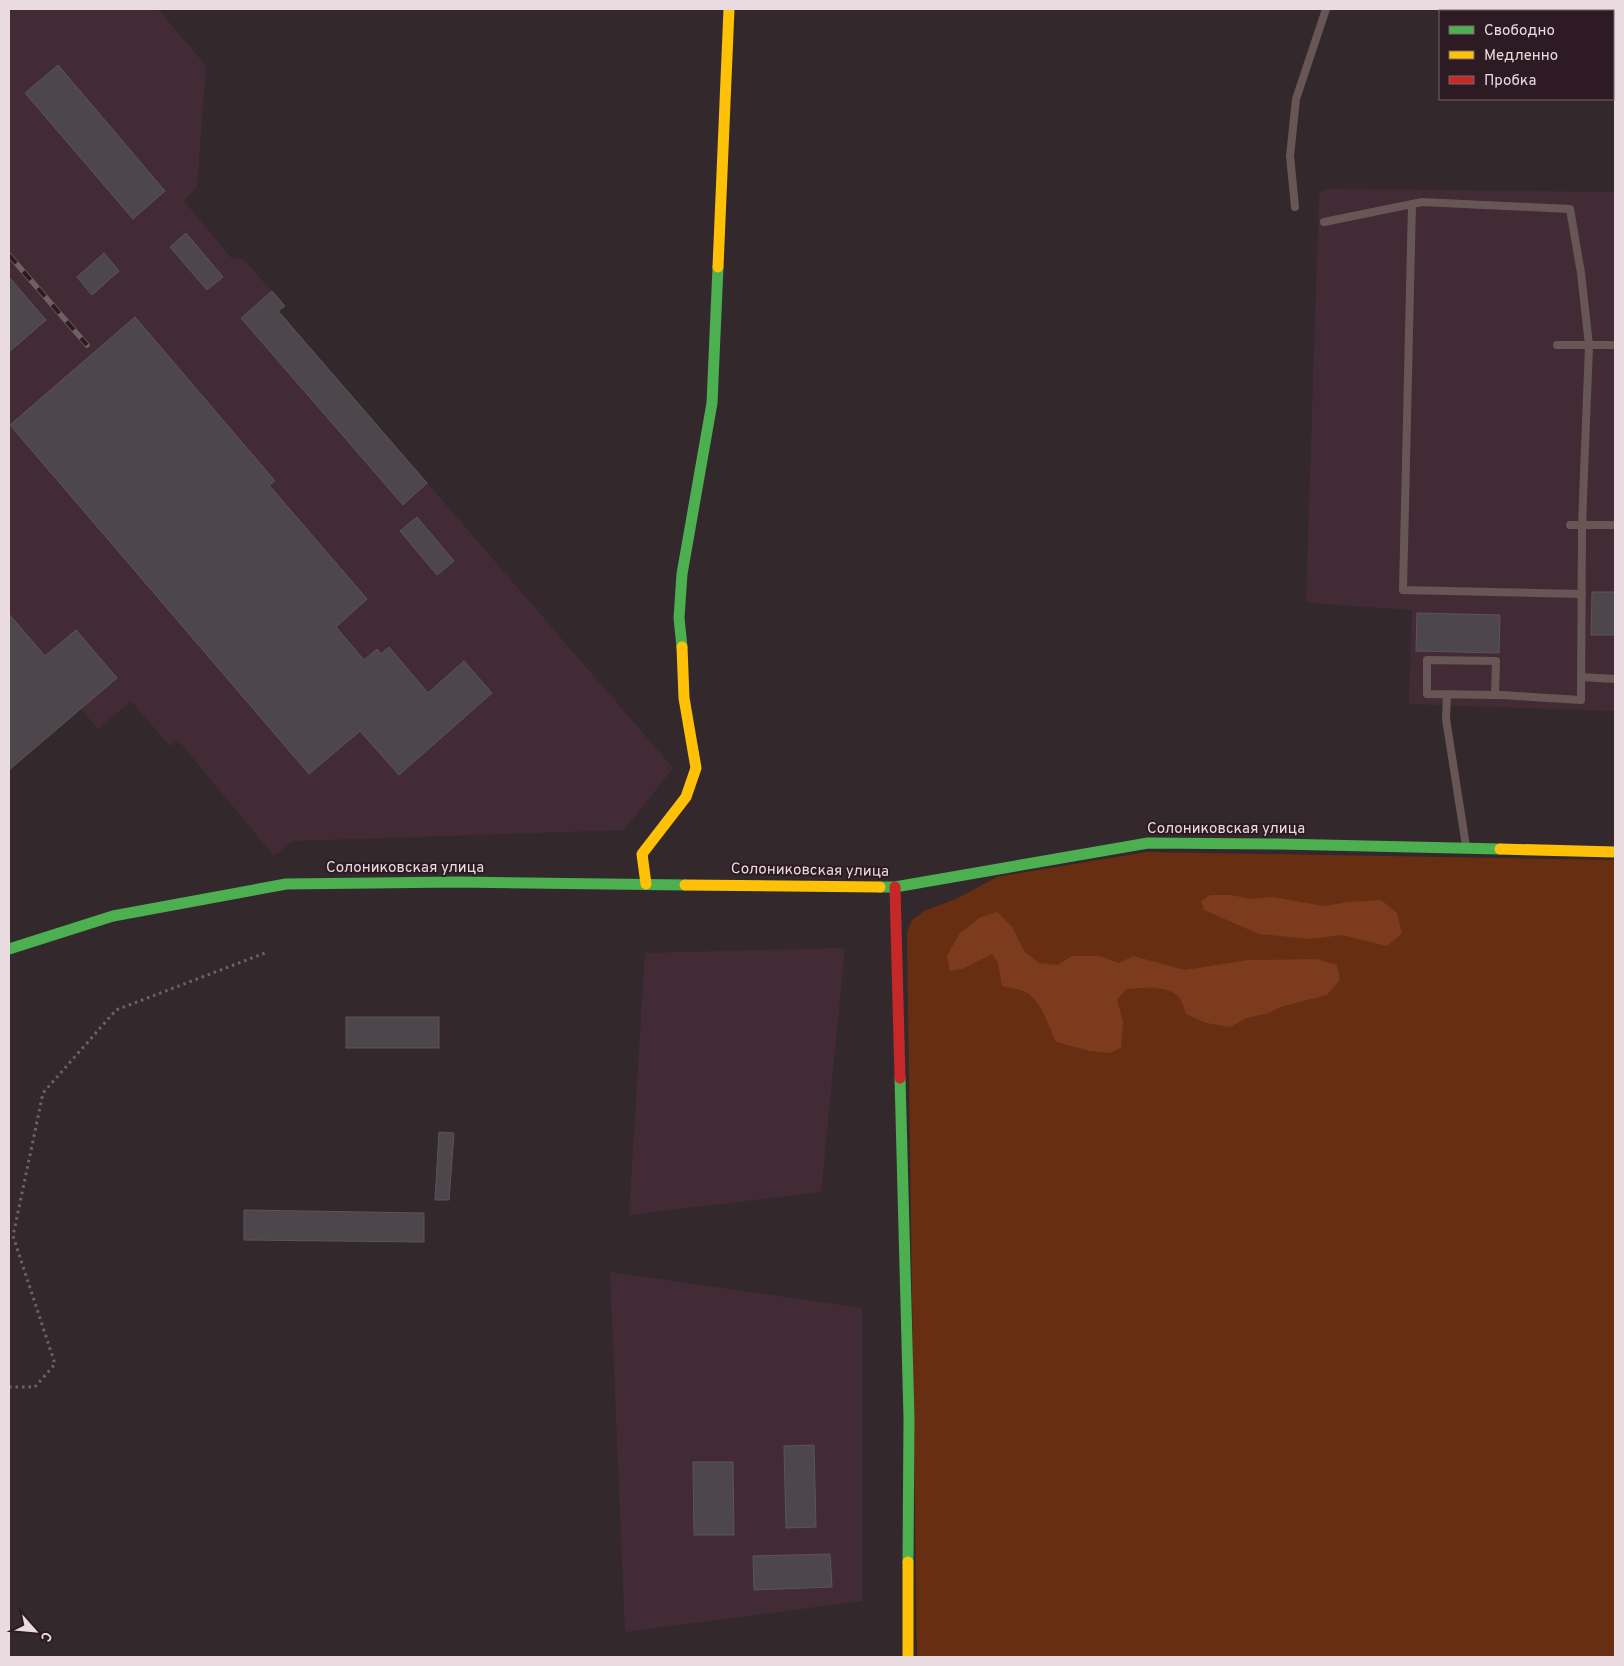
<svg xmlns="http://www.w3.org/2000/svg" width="1624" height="1666" viewBox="0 0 1624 1666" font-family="Overpass,sans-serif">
	<rect width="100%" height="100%" fill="#33292d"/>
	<g fill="#432b35">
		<polygon points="9,9 158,9 206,66 197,186 184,201 231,258 243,259 285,306 279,311 673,768 624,830 293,841 274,856 178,740 170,746 131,701 98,729 81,709 9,770"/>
		<polygon points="1328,189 1615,192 1615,711 1409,704 1412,610 1311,603 1306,600 1319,196 1322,191"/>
		<polygon points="845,948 821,1192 629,1215 645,953"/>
		<polygon points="610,1272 862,1308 862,1601 625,1632"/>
	</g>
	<polygon fill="#672e11" points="1146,852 1615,860 1615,1657 917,1657 907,932 912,920 924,911 956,899 997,877"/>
	<g fill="#7c3b1d">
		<polygon points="1210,895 1231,895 1251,899 1273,897 1324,906 1348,902 1381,900 1397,913 1402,933 1387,946 1342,935 1310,939 1259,934 1204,910 1201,901"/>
		<path d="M997 912 1012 927 1024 951 1039 963 1058 965 1072 956H1100L1119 963 1133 956 1185 970 1247 960 1317 959 1337 965 1340 980 1327 995 1280 1007 1269 1013 1247 1018 1230 1027 1206 1023 1186 1014C1184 1009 1183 1003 1180 999 1170 984 1141 988 1126 989L1117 1000 1123 1021 1121 1048 1110 1053 1090 1051 1056 1042C1049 1027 1042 1004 1029 994 1021 989 1010 988 1002 986L998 963 992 954 962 969 950 971 947 956 959 934 979 918Z"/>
	</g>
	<g fill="#4d464a" stroke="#5c545a">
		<polygon points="58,65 165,191 133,219 25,93"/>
		<polygon points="186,233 223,277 207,290 170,247"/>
		<polygon points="104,253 119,271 92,295 77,277"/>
		<polygon points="9,277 46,320 9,352"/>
		<polygon points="272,291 285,306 278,311 427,483 403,505 241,318"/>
		<polygon points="135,317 275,481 269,485 367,599 336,627 364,660 377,649 381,654 389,647 428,693 464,661 492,693 399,775 360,731 309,774 10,425"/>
		<polygon points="417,517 454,561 437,575 400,531"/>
		<polygon points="1592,592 1615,592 1615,635 1591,635"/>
		<polygon points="1417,613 1500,615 1499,653 1416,651"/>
		<polygon points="9,614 45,656 76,630 117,678 9,770"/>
		<rect x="346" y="1017" width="93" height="31"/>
		<polygon points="439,1132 454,1133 449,1200 435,1200"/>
		<polygon points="244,1210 424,1213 424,1242 244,1240"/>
		<polygon points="814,1445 816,1527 786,1528 784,1446"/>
		<polygon points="693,1462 733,1462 734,1535 694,1535"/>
		<polygon points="830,1554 832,1587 754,1590 753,1556"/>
	</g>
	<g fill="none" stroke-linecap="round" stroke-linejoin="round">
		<polyline stroke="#716365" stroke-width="3" stroke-dasharray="2.5 4" stroke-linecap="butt" points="9,1387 35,1387 55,1364 13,1236 43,1093 116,1010 265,953"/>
		<g stroke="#685657" stroke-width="8">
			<polyline points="1412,204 1403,590 1582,594"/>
			<polyline points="1295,207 1290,156 1296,99 1326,9"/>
			<polyline points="1324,222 1422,202 1570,209 1581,273 1589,345 1582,525 1581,700 1500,695 1495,695 1427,694 1427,660 1496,661 1495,695"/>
			<polyline points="1557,345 1615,345"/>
			<polyline points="1570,525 1615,525"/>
			<polyline points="1581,677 1615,679"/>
			<polyline points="1447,694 1446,719 1466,846"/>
		</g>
		<g stroke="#4caf50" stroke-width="11">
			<polyline points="682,647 679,618 682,574 712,403 718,267"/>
			<polyline points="880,887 895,887 1148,843 1279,844 1500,849"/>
			<polyline points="9,949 113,916 286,884 458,882 685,885"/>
			<polyline points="900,1078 909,1418 908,1562"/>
		</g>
		<g stroke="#ffc107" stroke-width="11">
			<polyline points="718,267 729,9"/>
			<polyline points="1500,849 1615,852"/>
			<polyline points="646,884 642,854 686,797 696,768 684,698 682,647"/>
			<polyline points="685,885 880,887"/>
			<polyline points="908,1657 908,1562"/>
		</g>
		<polyline stroke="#c62828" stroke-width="11" points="895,887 900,1078"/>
		<g stroke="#6e6063" stroke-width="5.5">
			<polyline id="rail" points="9,255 87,345"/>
		</g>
		<use href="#rail" stroke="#2d1a22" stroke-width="4" stroke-dasharray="11" stroke-linecap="butt"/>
	</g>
	<g text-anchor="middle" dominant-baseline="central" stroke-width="4" stroke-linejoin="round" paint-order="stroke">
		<g font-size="15" fill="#e9dbe0" stroke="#2d1a22">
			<text x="1226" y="829">Солониковская улица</text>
			<text x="405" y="868">Солониковская улица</text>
			<text transform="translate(810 871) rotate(1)">Солониковская улица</text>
		</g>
	</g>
	<rect width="1624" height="1666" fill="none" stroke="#e9dbe0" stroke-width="20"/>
	<rect x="1439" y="10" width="175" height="90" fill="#2d1a22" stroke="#78676e"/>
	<rect x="1449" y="26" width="25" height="8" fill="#4caf50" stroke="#78676e"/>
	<text x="1484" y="35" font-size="15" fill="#e9dbe0">Свободно</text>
	<rect x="1449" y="51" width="25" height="8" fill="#ffc107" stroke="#78676e"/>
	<text x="1484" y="60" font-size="15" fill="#e9dbe0">Медленно</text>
	<rect x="1449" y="76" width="25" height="8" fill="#c62828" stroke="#78676e"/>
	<text x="1484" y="85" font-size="15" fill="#e9dbe0">Пробка</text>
	<g transform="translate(35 1631) rotate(117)" stroke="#2d1a22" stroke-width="4" paint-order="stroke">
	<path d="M0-4L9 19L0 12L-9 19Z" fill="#e9dbe0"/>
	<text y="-8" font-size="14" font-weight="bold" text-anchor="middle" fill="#e9dbe0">С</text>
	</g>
</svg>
